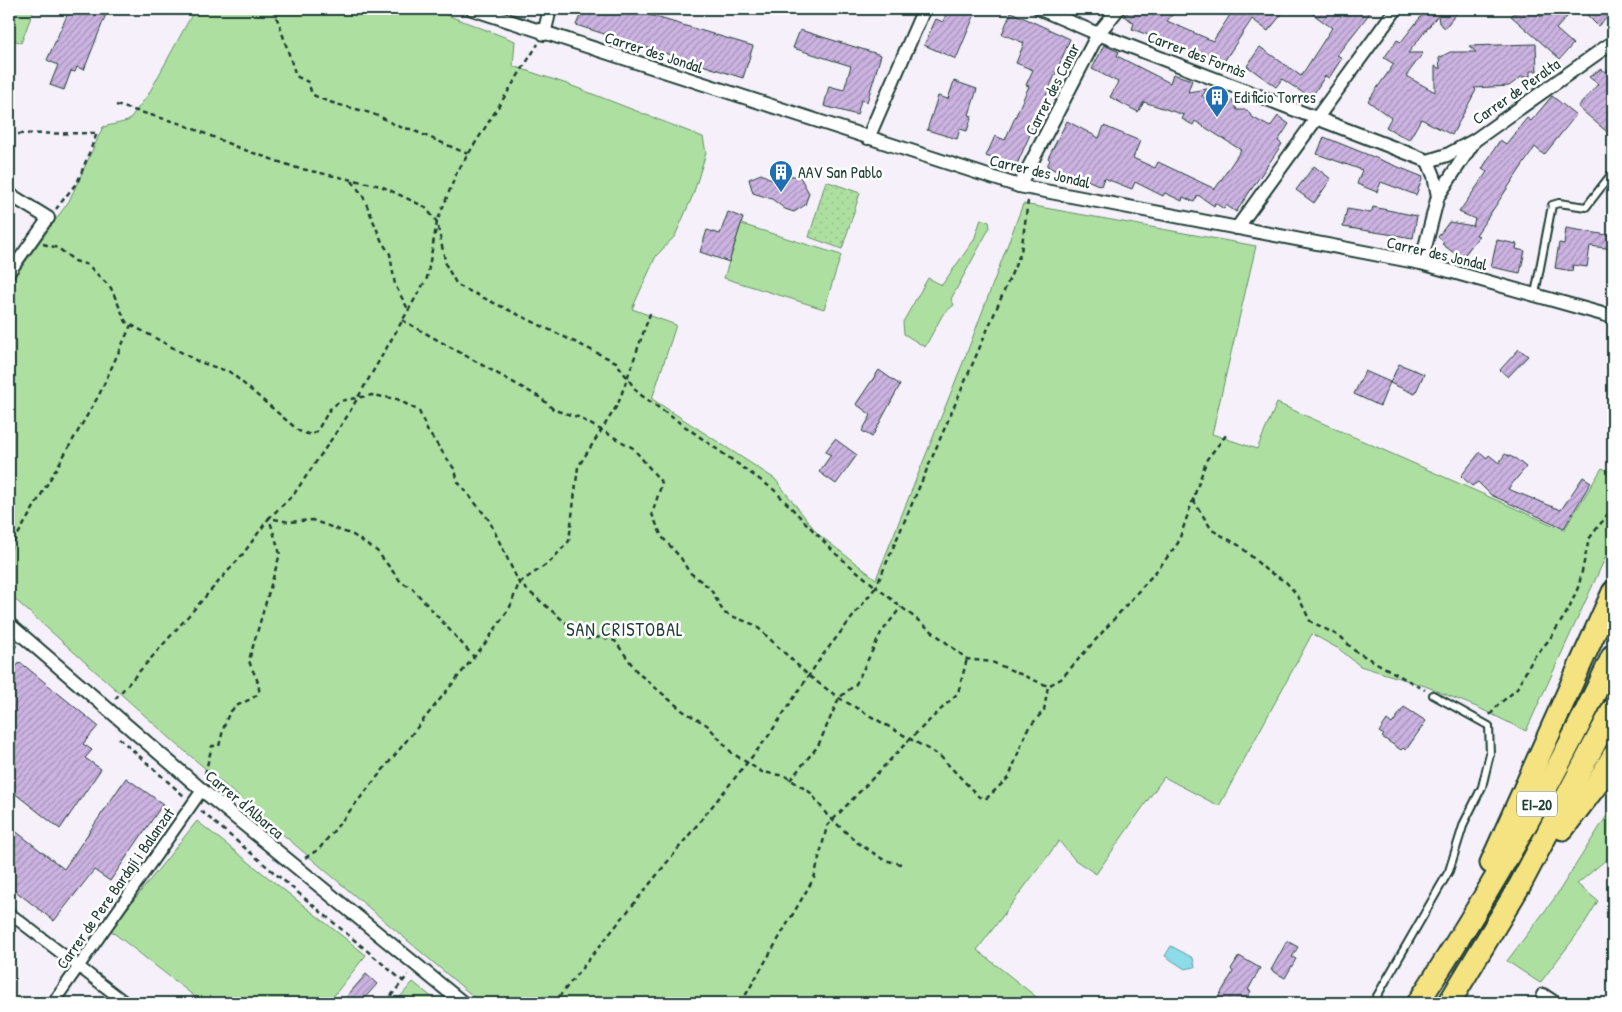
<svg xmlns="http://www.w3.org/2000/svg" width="1622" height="1012" viewBox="0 0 1622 1012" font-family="'Patrick Hand',sans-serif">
	<defs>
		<pattern id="park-dots" width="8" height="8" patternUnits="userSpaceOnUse" patternTransform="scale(1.25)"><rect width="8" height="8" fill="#ade0a0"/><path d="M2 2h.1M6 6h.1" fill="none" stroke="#94c18a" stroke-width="1.8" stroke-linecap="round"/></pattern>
		<pattern id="building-hatch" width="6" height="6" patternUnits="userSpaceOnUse" patternTransform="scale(1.25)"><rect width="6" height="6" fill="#ccb3e2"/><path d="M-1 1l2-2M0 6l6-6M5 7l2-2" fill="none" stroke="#a593b8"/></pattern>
	</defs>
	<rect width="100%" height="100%" fill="#f5f0f9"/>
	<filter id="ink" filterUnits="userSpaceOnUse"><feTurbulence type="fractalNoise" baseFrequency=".02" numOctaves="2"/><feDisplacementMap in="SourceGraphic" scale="10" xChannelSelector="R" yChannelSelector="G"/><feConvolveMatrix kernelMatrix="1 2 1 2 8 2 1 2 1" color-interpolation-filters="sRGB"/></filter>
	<g filter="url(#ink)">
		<g fill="#ade0a0" stroke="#668e6a">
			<polygon points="9,9 34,9 21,43 9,38"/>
			<polygon points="195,9 431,9 515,41 513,66 567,84 703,137 706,153 693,195 675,236 656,256 632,309 676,325 652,399 775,479 818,534 876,579 966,355 1023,204 1256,246 1212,434 1257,449 1277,403 1564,530 1602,468 1611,472 1613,469 1613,541 1526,731 1479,708 1425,686 1360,666 1339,649 1312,634 1219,806 1164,777 1096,874 1075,860 1059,841 977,950 1044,1003 481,1003 180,747 9,594 9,285 69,201 103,127 128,121 148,95"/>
			<polygon points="981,219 989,222 990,227 951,299 954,305 943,314 925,347 904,334 903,322 928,278 942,285 974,240"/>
			<polygon points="741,224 841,255 824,309 724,278"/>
			<polygon points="1613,806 1613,854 1577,884 1598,901 1581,929 1540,983 1507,961 1554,899"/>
			<polygon points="197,821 366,955 328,1003 203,1003 110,930"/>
			<polygon points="413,982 439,1003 395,1003"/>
		</g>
		<polygon fill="url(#park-dots)" stroke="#668e6a" points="826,181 860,193 842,249 809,237"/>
		<polygon fill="#8cdce9" stroke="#609ca1" points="1171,946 1193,958 1195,967 1185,969 1165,956"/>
		<g fill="url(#building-hatch)" stroke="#1f3d34">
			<polygon points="70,9 108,9 84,70 77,67 75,72 71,71 64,90 50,85 58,65 47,60"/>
			<polygon points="583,9 629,9 753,46 743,78 576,25"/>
			<polygon points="948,9 977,9 956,59 924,45 936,19 943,22"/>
			<polygon points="1131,9 1177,9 1167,21 1213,41 1234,9 1286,9 1268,31 1252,19 1223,63 1206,54 1205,56 1132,29 1134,23 1124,16"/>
			<polygon points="1306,9 1373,9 1337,55 1342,58 1329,78 1325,76 1311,98 1282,79 1276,87 1247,66 1260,47 1301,76 1332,28"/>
			<polygon points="1427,9 1460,9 1445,28 1439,23 1438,15 1408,53 1423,53 1406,76 1435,92 1435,66 1440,69 1439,58 1450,52 1476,52 1469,46 1498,45 1536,44 1537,71 1530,71 1530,77 1521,77 1509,86 1474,88 1476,90 1452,135 1421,119 1409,140 1386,127 1391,118 1368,101 1394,64 1384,58 1397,40 1401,42"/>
			<polygon points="1518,9 1531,9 1541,17 1549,9 1574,9 1556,29 1573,44 1560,59 1511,16"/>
			<polygon points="1581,9 1613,9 1613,12 1598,26"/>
			<polygon points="1011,12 1070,39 1028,139 1017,164 1014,163 1013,166 986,156 995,136 1005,140 1029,86 1026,85 1033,70 1016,63 1024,43 1002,34"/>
			<polygon points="800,30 881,55 867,102 861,100 857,115 824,106 829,86 844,90 851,66 793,48"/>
			<polygon points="1104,45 1119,52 1117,56 1170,83 1173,74 1192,80 1188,92 1207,89 1202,96 1217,107 1225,96 1233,101 1237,110 1247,110 1252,117 1270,127 1278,116 1289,124 1278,141 1282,144 1236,212 1226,205 1224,209 1215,203 1214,206 1198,195 1194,202 1183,197 1182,201 1165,193 1163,196 1135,182 1132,189 1104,178 1101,186 1068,172 1066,176 1047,166 1050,160 1048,158 1067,121 1099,138 1104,126 1140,141 1133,158 1155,168 1158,162 1215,189 1241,150 1195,121 1193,125 1182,119 1184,115 1144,102 1138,112 1110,97 1118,82 1092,69"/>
			<polygon points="1613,63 1613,137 1578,107 1598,84 1589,77 1601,69 1606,72"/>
			<polygon points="954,81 977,89 969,115 972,116 967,131 960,129 957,139 927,130 938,96 948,99"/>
			<polygon points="1552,96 1576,115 1544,155 1535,147 1476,235 1479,236 1463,257 1459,254 1458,256 1442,244 1444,242 1438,237 1449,222 1473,226 1475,219 1459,212 1487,172 1482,169 1500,140 1506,144 1527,118 1531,121"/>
			<polygon points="1324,137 1423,177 1416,195 1381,182 1377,192 1357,184 1362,170 1317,154"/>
			<polygon points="1314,166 1331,179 1314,203 1296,190"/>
			<polygon points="761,174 777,182 786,175 800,177 809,193 805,205 794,212 785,209 772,199 753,193 749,179"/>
			<polygon points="1373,207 1417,216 1413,238 1343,227 1347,209 1371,213"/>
			<polygon points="728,212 743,218 729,262 700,252 707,230 720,234"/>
			<polygon points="1566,228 1613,236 1613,249 1590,246 1587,267 1573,265 1572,271 1555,268 1559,243 1564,244"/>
			<polygon points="1497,240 1517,244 1516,249 1525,251 1520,273 1491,267"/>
			<polygon points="1519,349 1528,356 1508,377 1500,370"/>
			<polygon points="1399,364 1424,374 1415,394 1390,383"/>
			<polygon points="879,370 900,385 872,437 862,431 871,415 856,404"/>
			<polygon points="1365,371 1390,382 1380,406 1354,394"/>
			<polygon points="835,439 857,455 836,484 819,472 831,455 825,452"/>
			<polygon points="1480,452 1487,458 1489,455 1499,463 1505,454 1516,459 1526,467 1508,489 1561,510 1583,477 1591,482 1564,528 1491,495 1478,482 1472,486 1461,476"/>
			<polygon points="20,662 98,726 83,744 92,750 85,758 101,769 60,829 9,789 9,676"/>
			<polygon points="1404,707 1426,721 1406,750 1403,748 1401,750 1382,737 1384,735 1379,732 1387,720 1392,724"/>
			<polygon points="126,778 163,804 110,881 94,870 54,921 9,886 9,826 64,869"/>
			<polygon points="1287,941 1298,947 1292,957 1296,959 1285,978 1271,970"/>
			<polygon points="1239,956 1260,968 1248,990 1251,991 1244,1003 1215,1003 1233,972 1231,969"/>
			<polygon points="366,974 377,984 360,1003 341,1003"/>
		</g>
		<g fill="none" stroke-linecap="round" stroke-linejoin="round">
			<g stroke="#1f3d34" stroke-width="10">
				<g id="service">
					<polyline points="1535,294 1552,205 1559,203 1586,207 1613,172"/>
					<polyline points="1373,1003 1449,871 1464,823 1482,787 1490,754 1489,726 1433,695"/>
				</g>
			</g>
			<g stroke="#1f3d34" stroke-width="14">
				<g id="pedestrian">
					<polyline points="9,273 48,218"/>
					<polyline points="9,913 126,1003"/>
					<polyline points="53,1003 202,790"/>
				</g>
			</g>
			<g stroke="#1f3d34" stroke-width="16">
				<g id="minor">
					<polyline points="472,9 1019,186 1421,263 1613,317"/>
					<polyline points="1040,9 1098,34 1428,161 1447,155 1475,140"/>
					<polyline points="544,34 550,9"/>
					<polyline points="868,138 924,9"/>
					<polyline points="1428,161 1434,176 1438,196"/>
					<polyline points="1019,186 1098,34 1118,9"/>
					<polyline points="9,194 48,218"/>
					<polyline points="1237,228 1396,9"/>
					<polyline points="1421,263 1438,196 1475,140 1613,42"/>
					<polyline points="9,624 202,790 463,1003"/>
					<polyline points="1543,995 1555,1003"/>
				</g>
			</g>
			<g stroke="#1f3d34" stroke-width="25">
				<g id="trunk">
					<polyline points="1563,829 1595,787 1613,756"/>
					<polyline points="1491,863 1613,592"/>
					<path d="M1418 1003C1490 892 1557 776 1613 655"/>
					<polyline points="1449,1003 1520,885 1613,709"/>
				</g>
			</g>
			<g stroke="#1f3d34" stroke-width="2.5" stroke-dasharray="5 4" stroke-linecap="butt">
				<path d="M272 9 279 23 296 76 308 82 312 94C332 106 356 107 378 116 390 121 397 128 410 129L468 154"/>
				<polyline points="116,105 182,124 239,148 297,168 381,186 425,207 437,222 446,265 457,285 616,362 638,393 773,489 836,554 876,587 822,656 767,738 554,1003"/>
				<polyline points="9,134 97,133 78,181 56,209"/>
				<polyline points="352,181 363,196 382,242 390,254 395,285 408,309"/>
				<polyline points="1028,201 1021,252 876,587 967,659 992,662 1048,686 1061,679 1159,568 1178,543 1207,459 1227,434"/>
				<polyline points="43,244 58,248 75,261 88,265 111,288 126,322 199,362 230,372 299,431 311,435 317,431 330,409 340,401 372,395 397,399 419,411 427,430 455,470 458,482 489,520 519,583 585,639 602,637 615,641 638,673 683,711 707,725 732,753 762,772 785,776 811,793 827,815 858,843 884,860 905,865"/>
				<polyline points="402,320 541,398 554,410 578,417 633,448 662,483 652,514 662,537 681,558 689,572 710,588 724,613 755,625 809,676 839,698 940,756 979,797 987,798 1009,777 1027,730 1044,710 1048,686"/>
				<polyline points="1193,500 1212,530 1240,546 1266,570 1286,582 1298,596 1310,621 1341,637 1355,651 1425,690"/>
				<polyline points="9,550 99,395 131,325"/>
				<polyline points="9,655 16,645"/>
				<polyline points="115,699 243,554 269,518 289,522 312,520 353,535 377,551 401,582 412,588 474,657"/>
				<polyline points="1490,715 1499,704 1516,690 1534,657 1549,640 1569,609 1579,585 1589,539 1613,507"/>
				<polyline points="119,738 184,796"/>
				<path d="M205 774 212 746H219C222 736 225 716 233 709 241 701 248 703 259 693 260 679 252 673 249 660L280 554 269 518 294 494 346 418 427 278 437 222 457 172 538 44"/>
				<polyline points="790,780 818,746 839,698 856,684 881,633 901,607"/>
				<polyline points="201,811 403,981"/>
				<polyline points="305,858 319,849 487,641 510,607 519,583 550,562 569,541 578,467 618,404 651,311"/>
				<polyline points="385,1003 408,975"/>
				<polyline points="741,1003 814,878 827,826 909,740 958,693 967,659"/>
			</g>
			<use href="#service" stroke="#fff" stroke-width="6"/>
			<use href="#pedestrian" stroke="#fff" stroke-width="10"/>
			<use href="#minor" stroke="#fff" stroke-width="12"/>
			<use href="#trunk" stroke="#f5e382" stroke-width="21"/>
		</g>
	</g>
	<defs>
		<g id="building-pin" transform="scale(1.25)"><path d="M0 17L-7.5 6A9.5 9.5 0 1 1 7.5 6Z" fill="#1f6fb2" stroke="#fff"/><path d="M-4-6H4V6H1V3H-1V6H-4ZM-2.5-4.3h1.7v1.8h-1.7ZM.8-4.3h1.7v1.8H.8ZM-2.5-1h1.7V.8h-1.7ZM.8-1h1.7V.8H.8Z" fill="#fff"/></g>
	</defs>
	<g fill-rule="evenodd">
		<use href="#building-pin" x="1217" y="97"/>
		<use href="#building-pin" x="781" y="172"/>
	</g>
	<g text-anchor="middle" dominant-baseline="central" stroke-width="5" stroke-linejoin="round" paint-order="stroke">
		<rect fill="#fff" stroke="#627771" stroke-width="1" x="1517" y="791.5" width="40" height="25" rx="4"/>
		<g font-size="15" font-weight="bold" fill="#1f3d34">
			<text x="1537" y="804">EI-20</text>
		</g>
		<g font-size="16" fill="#1f3d34" stroke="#fff">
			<text transform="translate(654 52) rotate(18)">Carrer des Jondal</text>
			<text transform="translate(1197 54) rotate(21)">Carrer des Fornàs</text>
			<text transform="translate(1052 89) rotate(-63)">Carrer des Canar</text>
			<text transform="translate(1516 91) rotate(-35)">Carrer de Peralta</text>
			<text transform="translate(1040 171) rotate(13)">Carrer des Jondal</text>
			<text transform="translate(1437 253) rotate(13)">Carrer des Jondal</text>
			<text transform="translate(245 804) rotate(40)">Carrer d'Albarca</text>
			<text transform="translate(115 888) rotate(-55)">Carrer de Pere Bardají i Balanzat</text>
		</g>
		<g font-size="16" fill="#1f3d34" stroke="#fff" text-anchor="start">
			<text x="1234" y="97">Edificio Torres</text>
			<text x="798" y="172">AAV San Pablo</text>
		</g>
		<g font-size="18" letter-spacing="1" fill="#1f3d34" stroke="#fff">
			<text x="625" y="629">SAN CRISTOBAL</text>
		</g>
	</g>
	<rect width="1622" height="1012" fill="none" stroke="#fff" stroke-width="30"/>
	<rect x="15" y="15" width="1592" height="982" fill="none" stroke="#1f3d34" stroke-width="2" filter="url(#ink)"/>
</svg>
